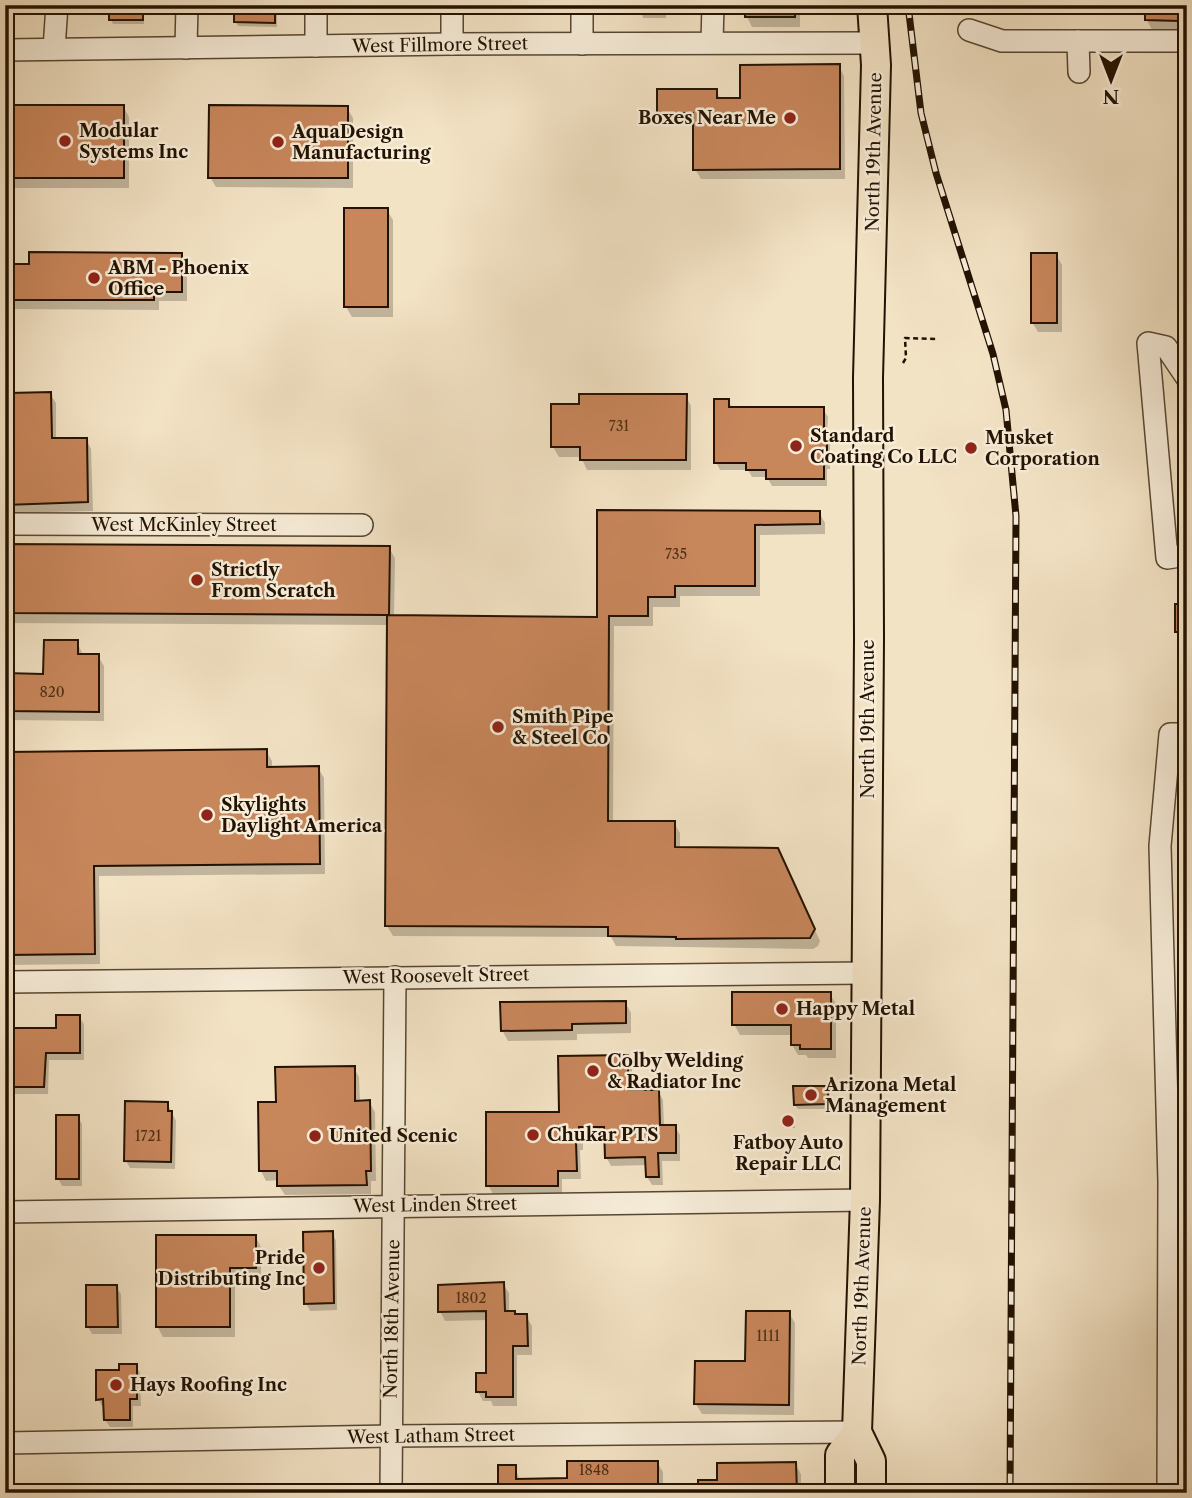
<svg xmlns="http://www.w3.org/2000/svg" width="1192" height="1498" viewBox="0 0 1192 1498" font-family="'Libre Caslon Text',serif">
	<rect width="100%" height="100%" fill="#f3e3c5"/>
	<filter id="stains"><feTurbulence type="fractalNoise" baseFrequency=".00286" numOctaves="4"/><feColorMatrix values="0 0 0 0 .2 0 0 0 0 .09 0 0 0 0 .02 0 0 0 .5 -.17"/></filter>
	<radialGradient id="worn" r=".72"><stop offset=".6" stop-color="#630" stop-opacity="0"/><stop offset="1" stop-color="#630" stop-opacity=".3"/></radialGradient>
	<g fill="#0003">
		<polygon points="111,5 144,5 144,24 113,24 111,20"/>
		<polygon points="274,5 277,10 277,27 238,26 236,22"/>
		<polygon points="361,5 403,5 403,13 364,13"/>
		<polygon points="495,5 528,5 528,14 498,14"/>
		<polygon points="640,5 666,5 666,18 643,18"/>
		<polygon points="747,5 800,5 800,27 752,27 747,17"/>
		<polygon points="1147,5 1187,5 1185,31 1152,30 1147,20"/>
		<polygon points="839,66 844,76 845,179 701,179 695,169 694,122 665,122 659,112 716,91 721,100 742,100"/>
		<polygon points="5,106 123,106 129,117 129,188 5,188"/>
		<polygon points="347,108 353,118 353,188 216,187 210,177"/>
		<polygon points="387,210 393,220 393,317 352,317 346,307"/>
		<polygon points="181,255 187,264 187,301 159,301 159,310 8,309 5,304 5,266"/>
		<polygon points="1056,255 1062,265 1062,332 1038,332 1032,322"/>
		<polygon points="50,394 56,403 56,440 86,439 91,449 93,511 5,513 5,409"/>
		<polygon points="686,396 691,406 691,470 587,470 581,457 559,457 553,447 581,406"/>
		<polygon points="728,401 733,409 823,409 828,417 827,433 830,438 830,469 827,469 827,486 772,486 767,477 752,477 748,470 720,470 716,462"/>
		<polygon points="1179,478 1187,478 1187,539 1184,539 1180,532"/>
		<polygon points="599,511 819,512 825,523 825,534 760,535 760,596 680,596 680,607 653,607 653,626 614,626 613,823 674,823 680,833 680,849 783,860 820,941 818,946 813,949 616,946 611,937 393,936 387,926 389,625 5,623 5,546 389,548 395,558 394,617 599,618"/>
		<polygon points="1187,606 1187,639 1181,639 1176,631"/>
		<polygon points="77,642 83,655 98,656 104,666 104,721 5,720 5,676 45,675"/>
		<polygon points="266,751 272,761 272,769 318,768 324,778 325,874 99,876 100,964 5,965 5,754"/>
		<polygon points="1182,829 1187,829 1187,870 1181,863"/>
		<polygon points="830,994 836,1004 836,1058 808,1058 806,1055 798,1055 792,1045 792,1035 740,1035 734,1024"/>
		<polygon points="625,1002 631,1013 631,1033 577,1034 577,1040 508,1041 502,1030"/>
		<polygon points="5,1009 12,1016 12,1030 58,1030 79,1017 84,1024 84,1060 49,1060 48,1094 12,1094 11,1196 5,1196"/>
		<polygon points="627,1057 632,1066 632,1092 658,1091 663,1100 664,1126 675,1127 680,1135 680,1161 662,1161 663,1185 652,1185 647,1177 647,1165 611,1166 606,1157 606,1135 583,1136 583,1150 580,1150 581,1179 562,1179 562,1194 493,1194 488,1185 561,1114"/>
		<polygon points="354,1068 359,1077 360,1102 369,1102 375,1112 376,1181 371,1181 371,1194 285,1195 279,1186 279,1180 266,1181 261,1171 278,1103"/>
		<polygon points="827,1088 830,1092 830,1109 798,1109 795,1105"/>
		<polygon points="167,1103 176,1121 175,1169 130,1168 126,1161"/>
		<polygon points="782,1116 794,1116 795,1128 783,1128"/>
		<polygon points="78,1117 82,1124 82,1186 62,1186 58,1178"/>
		<polygon points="332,1233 336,1241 337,1310 310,1311 306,1303"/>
		<polygon points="255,1236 261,1247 261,1278 235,1278 235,1337 163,1337 157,1326"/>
		<polygon points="503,1284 509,1293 509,1313 516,1316 526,1316 532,1326 532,1355 517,1355 517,1406 493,1406 491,1401 483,1401 478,1392 488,1375 488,1320 445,1321 440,1311"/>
		<polygon points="116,1287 121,1294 122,1334 92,1334 88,1327"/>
		<polygon points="789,1313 795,1323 794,1415 702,1414 696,1404 747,1363"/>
		<polygon points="136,1366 140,1373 141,1406 133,1406 133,1427 110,1427 105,1420 105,1406 102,1406 98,1399 121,1372"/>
		<polygon points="657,1462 663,1472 663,1493 492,1493 492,1489 500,1489 515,1467 520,1481 568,1480"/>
		<polygon points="795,1464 801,1474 801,1493 700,1493 719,1482"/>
	</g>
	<g fill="#c8865b" stroke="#231200" stroke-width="2">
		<rect x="109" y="5" width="34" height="15"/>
		<polygon points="234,5 275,5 275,23 234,22"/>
		<rect x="745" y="5" width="50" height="12"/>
		<polygon points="1145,5 1180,5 1180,21 1145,20"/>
		<polygon points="840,64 840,169 693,170 693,113 657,113 657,89 717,89 717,98 740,98 740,65"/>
		<rect x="5" y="105" width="119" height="73"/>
		<polygon points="209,105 348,106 348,178 208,178"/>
		<rect x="344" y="208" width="44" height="99"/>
		<polygon points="29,252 182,253 182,292 154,292 154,300 5,300 5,264 29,264"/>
		<rect x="1031" y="253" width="26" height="70"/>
		<polygon points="51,392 52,438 87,438 88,502 5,505 5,407 9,407 9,393"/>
		<polygon points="579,394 687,394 686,460 580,460 580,447 551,447 551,404 579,404"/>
		<polygon points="714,399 729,399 729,407 824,407 824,429 827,429 827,462 824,462 824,479 766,479 766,470 746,470 746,463 714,463"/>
		<polygon points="597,510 820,511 820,524 755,525 755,586 675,586 675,597 648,597 648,616 609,616 608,821 675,821 675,847 778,848 815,929 810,938 676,939 676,937 608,936 608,927 385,926 387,615 5,613 5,544 390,546 389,615 597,617"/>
		<rect x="1175" y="604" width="12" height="28"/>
		<polygon points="44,640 78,640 78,654 99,654 99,712 5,711 5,673 43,674"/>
		<polygon points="267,749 267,767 319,766 320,864 94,866 95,954 5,955 5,752"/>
		<polygon points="732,992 831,992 831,1049 800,1049 800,1045 791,1045 791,1025 732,1025"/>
		<polygon points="626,1001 626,1023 572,1024 572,1030 501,1031 500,1002"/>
		<polygon points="56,1015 80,1015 80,1053 46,1053 44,1087 5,1087 5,1028 56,1028"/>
		<polygon points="628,1055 628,1090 659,1090 660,1125 676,1125 676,1153 658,1153 659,1177 646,1177 645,1157 605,1158 604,1127 579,1127 579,1142 576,1142 577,1171 558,1171 558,1186 486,1186 486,1112 559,1112 558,1056"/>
		<polygon points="355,1066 355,1101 370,1100 371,1171 366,1171 367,1185 277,1186 277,1171 259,1171 258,1102 276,1102 275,1067"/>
		<polygon points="793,1086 828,1086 828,1104 794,1105"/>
		<polygon points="125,1101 168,1102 168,1111 172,1111 171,1162 124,1161"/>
		<rect x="56" y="1115" width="23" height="64"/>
		<polygon points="333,1231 334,1303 304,1304 303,1232"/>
		<polygon points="156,1235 256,1235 256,1268 230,1268 230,1327 156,1327"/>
		<polygon points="504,1282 505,1311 515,1311 515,1314 527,1314 528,1346 513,1346 513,1397 486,1397 486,1392 476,1392 476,1373 486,1373 486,1311 438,1312 438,1285"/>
		<polygon points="86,1285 117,1285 118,1327 86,1327"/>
		<polygon points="746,1311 790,1311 789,1405 694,1404 695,1361 745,1361"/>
		<polygon points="119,1364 137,1364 137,1399 130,1399 130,1420 104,1420 103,1399 96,1400 96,1370 119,1370"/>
		<polygon points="567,1461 658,1461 658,1493 498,1493 498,1465 516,1465 516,1479 567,1478"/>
		<polygon points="796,1462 797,1493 698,1493 698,1480 717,1480 717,1463"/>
	</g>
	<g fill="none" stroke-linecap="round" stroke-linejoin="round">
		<g stroke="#574631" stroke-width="24">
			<g id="minor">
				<polyline points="582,5 582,44"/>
				<polyline points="969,30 1002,41 1187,41"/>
				<polyline points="1078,41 1079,72"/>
				<polyline points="712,42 713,5"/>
				<polyline points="452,44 452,5"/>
				<polyline points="316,46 316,5"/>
				<polyline points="186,48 187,5"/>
				<polyline points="54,49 57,5"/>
				<polyline points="5,50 452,44 874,43"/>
				<polyline points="1187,378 1166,347 1148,343 1167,558 1187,555"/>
				<polyline points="5,524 362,525"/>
				<polyline points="5,982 867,973"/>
				<polyline points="5,1212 865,1200"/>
				<polyline points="5,1443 391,1436 857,1432"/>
				<polyline points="391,1493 395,977"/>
				<polyline points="1168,1493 1169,1182 1160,846 1170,734 1187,734"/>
			</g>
		</g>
		<g stroke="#231200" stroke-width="32">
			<g id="major">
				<polyline points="840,1493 840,1455 857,1432"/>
				<polyline points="871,1493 871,1461 857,1432 865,1200 869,639 868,378 876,65 872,5"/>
			</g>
		</g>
		<polyline stroke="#231200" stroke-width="2.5" stroke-dasharray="5 3.5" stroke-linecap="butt" points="903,363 906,358 905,338 936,339"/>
		<use href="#minor" stroke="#f7edd9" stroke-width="21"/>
		<use href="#major" stroke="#f3e3c5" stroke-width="28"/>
		<g stroke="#231200" stroke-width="7">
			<polyline id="rail" points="908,5 921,113 936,173 993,354 1006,410 1016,516 1010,1493"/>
		</g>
		<use href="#rail" stroke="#f7edd9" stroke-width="4.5" stroke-dasharray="13" stroke-linecap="butt"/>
	</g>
	<g fill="#8f2418" stroke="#f7edd9" stroke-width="2.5">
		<circle cx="790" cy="118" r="7"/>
		<circle cx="65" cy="141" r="7"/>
		<circle cx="278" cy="142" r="7"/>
		<circle cx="94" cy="278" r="7"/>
		<circle cx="796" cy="446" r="7"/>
		<circle cx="971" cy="448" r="7"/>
		<circle cx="197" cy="580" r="7"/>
		<circle cx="498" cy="727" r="7"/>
		<circle cx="207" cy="815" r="7"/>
		<circle cx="782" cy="1009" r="7"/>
		<circle cx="593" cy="1071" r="7"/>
		<circle cx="811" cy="1095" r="7"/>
		<circle cx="788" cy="1121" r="7"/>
		<circle cx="533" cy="1135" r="7"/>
		<circle cx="315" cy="1136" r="7"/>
		<circle cx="319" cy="1268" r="7"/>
		<circle cx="116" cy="1385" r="7"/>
	</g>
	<g text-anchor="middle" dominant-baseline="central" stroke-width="5" stroke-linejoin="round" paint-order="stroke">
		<g font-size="14" fill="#4c2f17">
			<text x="619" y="426">731</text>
			<text x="676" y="554">735</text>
			<text x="52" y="692">820</text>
			<text x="148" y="1136">1721</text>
			<text x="471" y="1298">1802</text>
			<text x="768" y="1336">1111</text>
			<text x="594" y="1470">1848</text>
		</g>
		<g font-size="18" fill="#231200" stroke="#f7edd9">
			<text transform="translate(440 45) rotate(-1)">West Fillmore Street</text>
			<text transform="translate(874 152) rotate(-89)">North 19th Avenue</text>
			<text x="184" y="525">West McKinley Street</text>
			<text transform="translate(868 719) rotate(-90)">North 19th Avenue</text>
			<text transform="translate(436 976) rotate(-1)">West Roosevelt Street</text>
			<text transform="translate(435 1205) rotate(-1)">West Linden Street</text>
			<text transform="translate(862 1286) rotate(-88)">North 19th Avenue</text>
			<text transform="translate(392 1319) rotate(-89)">North 18th Avenue</text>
			<text transform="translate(431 1436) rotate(-1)">West Latham Street</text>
		</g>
		<g font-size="18" font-weight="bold" fill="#231200" stroke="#f7edd9" text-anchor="start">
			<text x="776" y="118" text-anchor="end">Boxes Near Me</text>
			<text x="79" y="131">Modular<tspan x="79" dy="21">Systems Inc</tspan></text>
			<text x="292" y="132">AquaDesign<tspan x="292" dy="21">Manufacturing</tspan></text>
			<text x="108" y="268">ABM - Phoenix<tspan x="108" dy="21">Office</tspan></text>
			<text x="810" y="436">Standard<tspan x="810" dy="21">Coating Co LLC</tspan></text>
			<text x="985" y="438">Musket<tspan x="985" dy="21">Corporation</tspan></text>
			<text x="211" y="570">Strictly<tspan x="211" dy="21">From Scratch</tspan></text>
			<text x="512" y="717">Smith Pipe<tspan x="512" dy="21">&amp; Steel Co</tspan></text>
			<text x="221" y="805">Skylights<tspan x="221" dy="21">Daylight America</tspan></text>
			<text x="796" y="1009">Happy Metal</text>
			<text x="607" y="1061">Colby Welding<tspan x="607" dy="21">&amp; Radiator Inc</tspan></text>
			<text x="825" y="1085">Arizona Metal<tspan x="825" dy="21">Management</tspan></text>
			<text x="547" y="1135">Chukar PTS</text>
			<text x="329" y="1136">United Scenic</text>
			<text x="788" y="1143" text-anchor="middle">Fatboy Auto<tspan x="788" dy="21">Repair LLC</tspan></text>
			<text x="305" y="1258" text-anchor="end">Pride<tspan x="305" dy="21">Distributing Inc</tspan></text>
			<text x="130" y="1385">Hays Roofing Inc</text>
		</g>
	</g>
	<rect width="1192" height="1498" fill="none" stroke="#f3e3c5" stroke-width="28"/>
	<rect x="7" y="7" width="1178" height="1484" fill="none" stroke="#231200" stroke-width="3.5"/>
	<rect x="14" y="14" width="1164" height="1470" fill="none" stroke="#231200" stroke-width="2"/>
	<g transform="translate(1111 80) rotate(180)" stroke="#f7edd9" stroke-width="5" paint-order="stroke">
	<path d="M0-5L12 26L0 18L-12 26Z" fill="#231200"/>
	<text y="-10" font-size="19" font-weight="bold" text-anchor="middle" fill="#231200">N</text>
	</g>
	<rect width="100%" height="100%" filter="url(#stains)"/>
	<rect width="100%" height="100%" fill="url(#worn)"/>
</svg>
